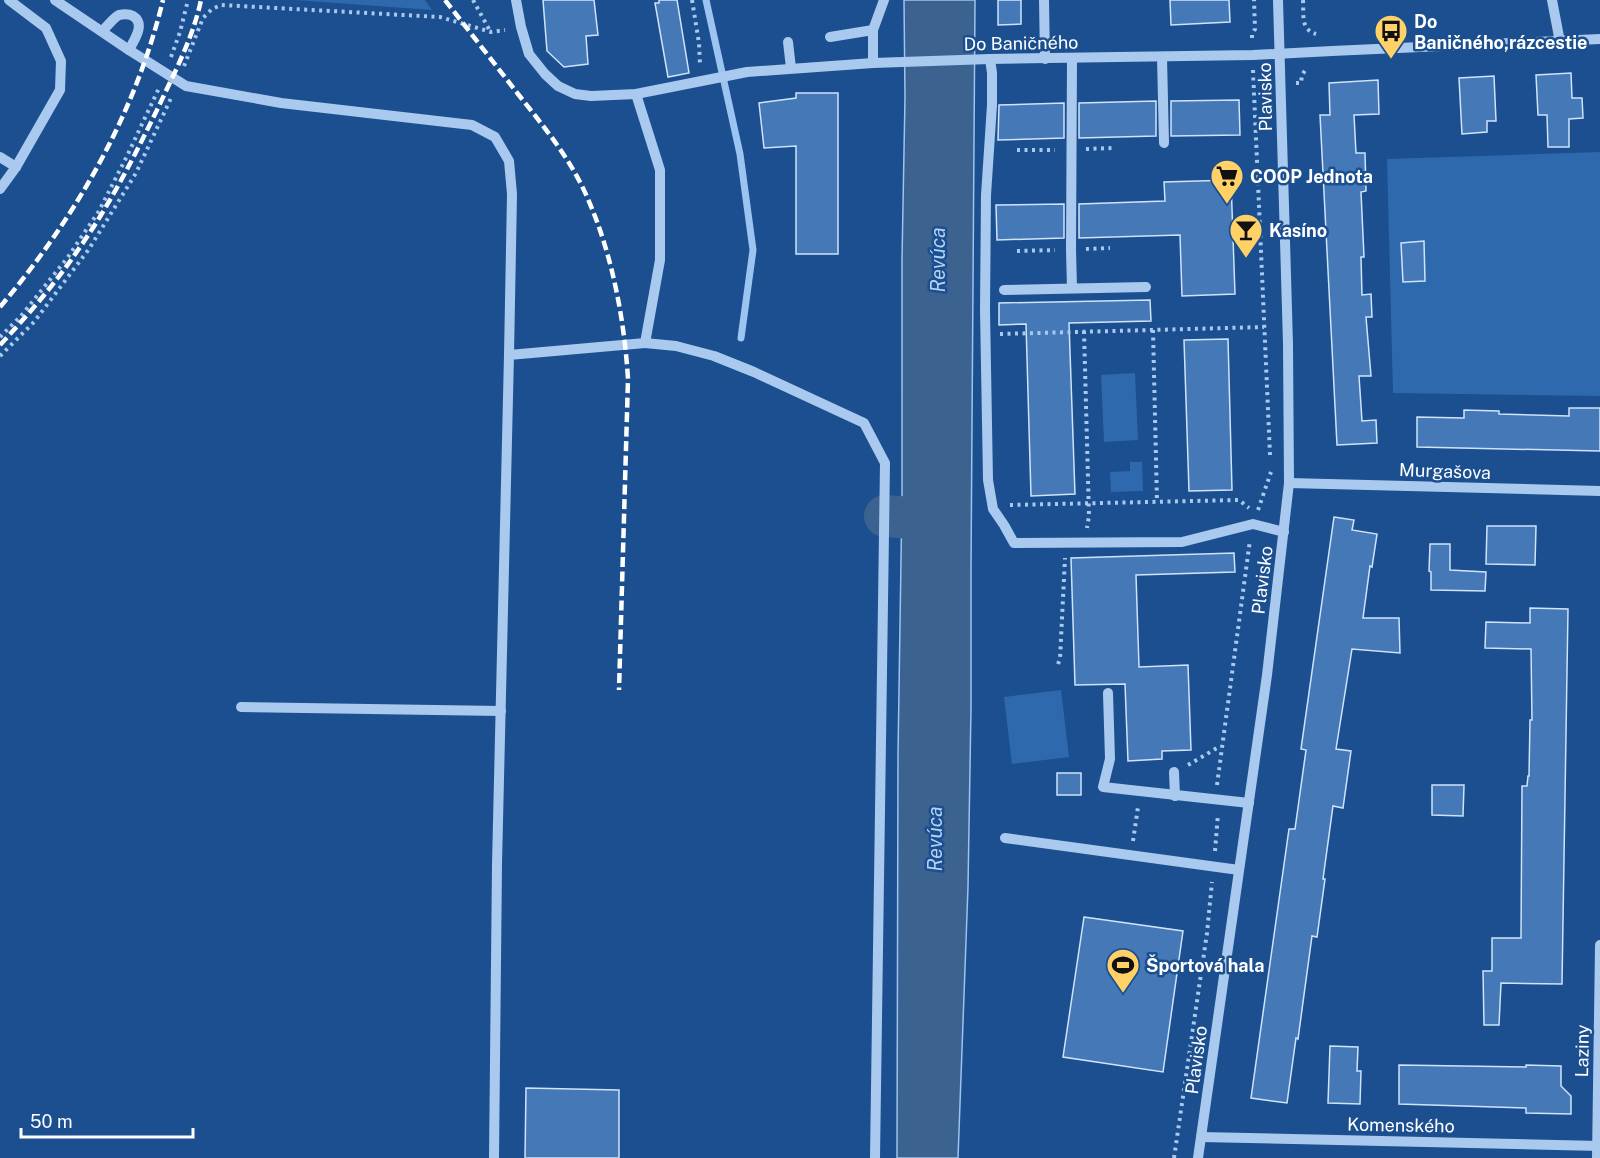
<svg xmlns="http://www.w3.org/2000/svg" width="1600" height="1158" viewBox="0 0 1600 1158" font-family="'Public Sans',sans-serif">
	<rect width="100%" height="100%" fill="#1b4f8f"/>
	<g fill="#2e69ad">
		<polygon points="295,0 425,0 432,10"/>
		<polygon points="1600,152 1600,396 1393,393 1387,159"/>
		<polygon points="1135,373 1138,440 1104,442 1101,375"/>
		<polygon points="1130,462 1142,462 1143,491 1111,492 1110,472 1130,471"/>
		<polygon points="1061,690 1069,757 1012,764 1004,697"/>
	</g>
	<polygon fill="#3c6290" stroke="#9cc4f0" stroke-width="1.5" points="904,0 975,0 971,568 971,708 968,887 958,1158 897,1158 898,755 902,495 902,260 905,97"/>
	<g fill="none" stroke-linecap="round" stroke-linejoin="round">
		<polyline stroke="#9cc4f0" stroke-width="7" points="706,0 740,154 753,250 741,338"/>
		<polyline stroke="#3c6290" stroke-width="42" points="885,516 937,520"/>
	</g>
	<g fill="#4478b7" stroke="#cfe3fa" stroke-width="1.5">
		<polygon points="543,0 594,0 598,35 586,36 588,64 564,67 547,51"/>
		<polygon points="659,0 677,0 689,73 668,77 655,3 659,3"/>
		<polygon points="998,0 1021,0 1021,24 998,25"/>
		<polygon points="1170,0 1229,0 1230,22 1171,25"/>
		<polygon points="1571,73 1572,98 1582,98 1583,118 1569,119 1569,147 1548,147 1547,115 1538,115 1536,75"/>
		<polygon points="1494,76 1496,121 1487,121 1487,132 1462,134 1459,78"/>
		<polygon points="1378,80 1379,114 1354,115 1356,153 1365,153 1366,191 1361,192 1364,257 1361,257 1362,295 1371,294 1372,317 1366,317 1371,376 1359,376 1362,421 1376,420 1377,443 1337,445 1320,115 1330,115 1329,83"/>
		<polygon points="796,93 838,93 838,254 796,254 796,146 764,148 759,103 796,98"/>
		<polygon points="1239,100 1240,135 1171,136 1171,101"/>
		<polygon points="1156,101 1156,136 1079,138 1079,103"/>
		<polygon points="1064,103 1064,138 998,140 999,105"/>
		<polygon points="1231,180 1235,294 1182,296 1180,235 1079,238 1079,204 1165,201 1164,182"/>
		<polygon points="1064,204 1064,238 997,240 996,205"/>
		<polygon points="1424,241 1425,281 1403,282 1401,243"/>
		<polygon points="1150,300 1151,321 1069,323 1075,494 1031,496 1026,324 999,325 999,303"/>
		<polygon points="1228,339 1232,490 1189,491 1184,340"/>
		<polygon points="1569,408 1600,408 1600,451 1417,447 1417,417 1464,418 1464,410 1499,411 1499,414 1569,416"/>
		<polygon points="1334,517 1354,520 1352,530 1377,534 1372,567 1370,566 1363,618 1399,618 1400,653 1352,649 1336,749 1351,751 1343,808 1333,806 1323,879 1325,879 1317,937 1312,936 1298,1039 1296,1038 1287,1103 1251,1098 1289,829 1295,829 1306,750 1301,749"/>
		<polygon points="1487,526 1536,526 1535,565 1486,564"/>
		<polygon points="1430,544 1450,544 1450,570 1486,572 1485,591 1431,590 1431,572 1429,571"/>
		<polygon points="1234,553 1235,572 1136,575 1139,667 1188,665 1191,750 1162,751 1162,759 1128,761 1125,684 1075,685 1071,558"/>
		<polygon points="1530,608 1568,609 1562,984 1501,983 1499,1025 1484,1025 1483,971 1492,971 1492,938 1521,938 1522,786 1527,786 1528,776 1529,776 1530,720 1532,720 1531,649 1485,648 1486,622 1530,623"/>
		<rect x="1057" y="773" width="24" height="22"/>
		<polygon points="1432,785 1464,785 1463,816 1432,815"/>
		<polygon points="1084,917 1183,931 1163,1072 1063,1057"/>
		<polygon points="1330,1046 1358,1047 1357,1071 1361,1071 1360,1104 1328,1103"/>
		<polygon points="1399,1065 1526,1067 1526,1065 1561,1066 1561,1086 1571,1096 1571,1114 1526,1113 1526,1108 1399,1104"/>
		<polygon points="526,1088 619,1090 619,1158 525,1158"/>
	</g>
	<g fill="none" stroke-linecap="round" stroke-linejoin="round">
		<g stroke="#a9c9ee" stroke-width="4" stroke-dasharray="3 4.5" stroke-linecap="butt">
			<polyline points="473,0 490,31"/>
			<polyline points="692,0 699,43 700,65"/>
			<path d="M1303 0C1304 15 1300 29 1316 34"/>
			<polyline points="1252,38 1252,35 1255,29 1254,0"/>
			<polyline points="171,57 180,32 188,0"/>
			<polyline points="184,66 203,18 212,9 221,5 440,17 491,32 505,30"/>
			<polyline points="1253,70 1270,455"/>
			<polyline points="1296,83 1301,83 1302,75 1306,69"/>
			<polyline points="1086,149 1112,148"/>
			<polyline points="1017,150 1055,150"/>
			<polyline points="1086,249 1110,248"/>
			<polyline points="1017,251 1055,250"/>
			<polyline points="1153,330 1157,502"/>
			<polyline points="1084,331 1089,516 1087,528"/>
			<polyline points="1000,334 1264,327"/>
			<polyline points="0,337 21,316 68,257 99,211 127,156 160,86"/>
			<polyline points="0,356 34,322 89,249 136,173 172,96"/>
			<polyline points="1010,505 1239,500 1249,508"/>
			<polyline points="1258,510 1271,472"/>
			<polyline points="1058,664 1060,659 1065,558"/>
			<polyline points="1188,765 1217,748 1221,748"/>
			<polyline points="1217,785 1250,540"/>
			<polyline points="1133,841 1138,807"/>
			<polyline points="1215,851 1218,814"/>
			<polyline points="1174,1158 1207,933 1212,882"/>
		</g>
		<g stroke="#a9c9ee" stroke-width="10">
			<path d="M55 0 129 50C134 40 146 24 133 16 129 14 124 14 119 15 113 18 107 27 102 31"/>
			<polyline points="516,0 521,27 529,54 545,74 558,86 575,94 591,96 636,94 747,72 873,63 990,59 1253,55 1332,51 1600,39"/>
			<polyline points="1044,0 1045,59"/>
			<polyline points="1552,0 1560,42"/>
			<polyline points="830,37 873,30"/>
			<polyline points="788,42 791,68"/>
			<polyline points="129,50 186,86 281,103 472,125 495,137 509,161 512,194 509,355"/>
			<polyline points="1162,57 1164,143"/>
			<polyline points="990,59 992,73 992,105 986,195 985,310 988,480 993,509 1004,525 1014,543 1182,542 1253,524 1284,532"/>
			<polyline points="1072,59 1071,250 1072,288"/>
			<polyline points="873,63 873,30 884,0"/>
			<polyline points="0,157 16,167"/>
			<polyline points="0,189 16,167 60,90 61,61 46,28 9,0"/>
			<polyline points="1004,290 1146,287"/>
			<polyline points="645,343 676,346 714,356 754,372 864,423 885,463 875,1158"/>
			<polyline points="1289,483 1600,491"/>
			<polyline points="1108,693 1110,759 1103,787 1249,803"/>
			<polyline points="241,707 501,711"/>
			<polyline points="1174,772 1175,796"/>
			<polyline points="1005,838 1239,870"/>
			<polyline points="1201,1137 1600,1146"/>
			<polyline points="494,1158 497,864 509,355 645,343 660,260 660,170 636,94"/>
			<polyline points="1198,1158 1267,675 1289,483 1288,344 1278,0"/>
			<polyline points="1597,1158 1600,945"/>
		</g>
		<g stroke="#fff" stroke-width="4.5" stroke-dasharray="10 4.5" stroke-linecap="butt">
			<path d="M445 0C469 31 494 63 518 94 541 123 564 151 581 184 610 243 624 314 628 379L619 690"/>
			<path d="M0 307C76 217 135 115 163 0"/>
			<path d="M0 345C28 315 55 284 78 250 110 205 135 155 159 106 175 71 193 38 201 0"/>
		</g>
	</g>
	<defs>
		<g id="bus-pin" transform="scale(1.725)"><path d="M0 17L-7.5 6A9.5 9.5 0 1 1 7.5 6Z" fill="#ffd166" stroke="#1b4f8f"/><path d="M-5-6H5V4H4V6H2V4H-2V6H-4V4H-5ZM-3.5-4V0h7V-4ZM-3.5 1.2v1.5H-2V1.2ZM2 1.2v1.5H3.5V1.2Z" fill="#111"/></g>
		<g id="supermarket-pin" transform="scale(1.725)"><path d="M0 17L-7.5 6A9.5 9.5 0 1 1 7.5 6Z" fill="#ffd166" stroke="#1b4f8f"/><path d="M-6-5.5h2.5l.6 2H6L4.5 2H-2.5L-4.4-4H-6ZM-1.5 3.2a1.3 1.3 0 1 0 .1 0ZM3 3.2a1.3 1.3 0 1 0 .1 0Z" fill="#111"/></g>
		<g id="bar-pin" transform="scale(1.725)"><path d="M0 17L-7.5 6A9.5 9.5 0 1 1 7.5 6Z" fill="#ffd166" stroke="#1b4f8f"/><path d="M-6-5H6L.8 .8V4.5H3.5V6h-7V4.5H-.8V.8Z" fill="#111"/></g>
		<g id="stadium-pin" transform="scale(1.725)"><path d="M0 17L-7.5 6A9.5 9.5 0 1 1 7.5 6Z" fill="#ffd166" stroke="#1b4f8f"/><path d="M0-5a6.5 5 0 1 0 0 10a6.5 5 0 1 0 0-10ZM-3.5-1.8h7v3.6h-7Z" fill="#111"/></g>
	</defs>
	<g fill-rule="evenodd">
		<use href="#bus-pin" x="1391" y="31"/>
		<use href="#supermarket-pin" x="1227" y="176"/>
		<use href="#bar-pin" x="1246" y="230"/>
		<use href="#stadium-pin" x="1123" y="965"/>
	</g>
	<g text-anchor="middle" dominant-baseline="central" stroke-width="5" stroke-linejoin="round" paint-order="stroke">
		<g font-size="18" font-weight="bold" fill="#fff" stroke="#1b4f8f" text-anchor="start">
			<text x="1414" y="21">Do<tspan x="1414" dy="21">Baničného,rázcestie</tspan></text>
			<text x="1250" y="176">COOP Jednota</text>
			<text x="1269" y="230">Kasíno</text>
			<text x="1146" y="965">Športová hala</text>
		</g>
		<g font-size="18" fill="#fff" stroke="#1b4f8f">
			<text transform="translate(1021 43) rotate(-1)">Do Baničného</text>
			<text transform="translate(1265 97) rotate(-91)">Plavisko</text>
			<text transform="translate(1445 471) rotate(2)">Murgašova</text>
			<text transform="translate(1262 580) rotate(-83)">Plavisko</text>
			<text transform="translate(1582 1051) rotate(-89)">Laziny</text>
			<text transform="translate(1196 1060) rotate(-82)">Plavisko</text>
			<text transform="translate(1401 1125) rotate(1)">Komenského</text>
		</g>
		<g font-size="20" font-style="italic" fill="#b5d3f5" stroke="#1b4f8f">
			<text transform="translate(938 260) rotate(-90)">Revúca</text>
			<text transform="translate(935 839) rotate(-90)">Revúca</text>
		</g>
	</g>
	<path d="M21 1128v9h172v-9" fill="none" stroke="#ffffff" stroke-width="3"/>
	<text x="30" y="1128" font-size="18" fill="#ffffff" stroke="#1b4f8f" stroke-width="4.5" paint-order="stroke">50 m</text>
</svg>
